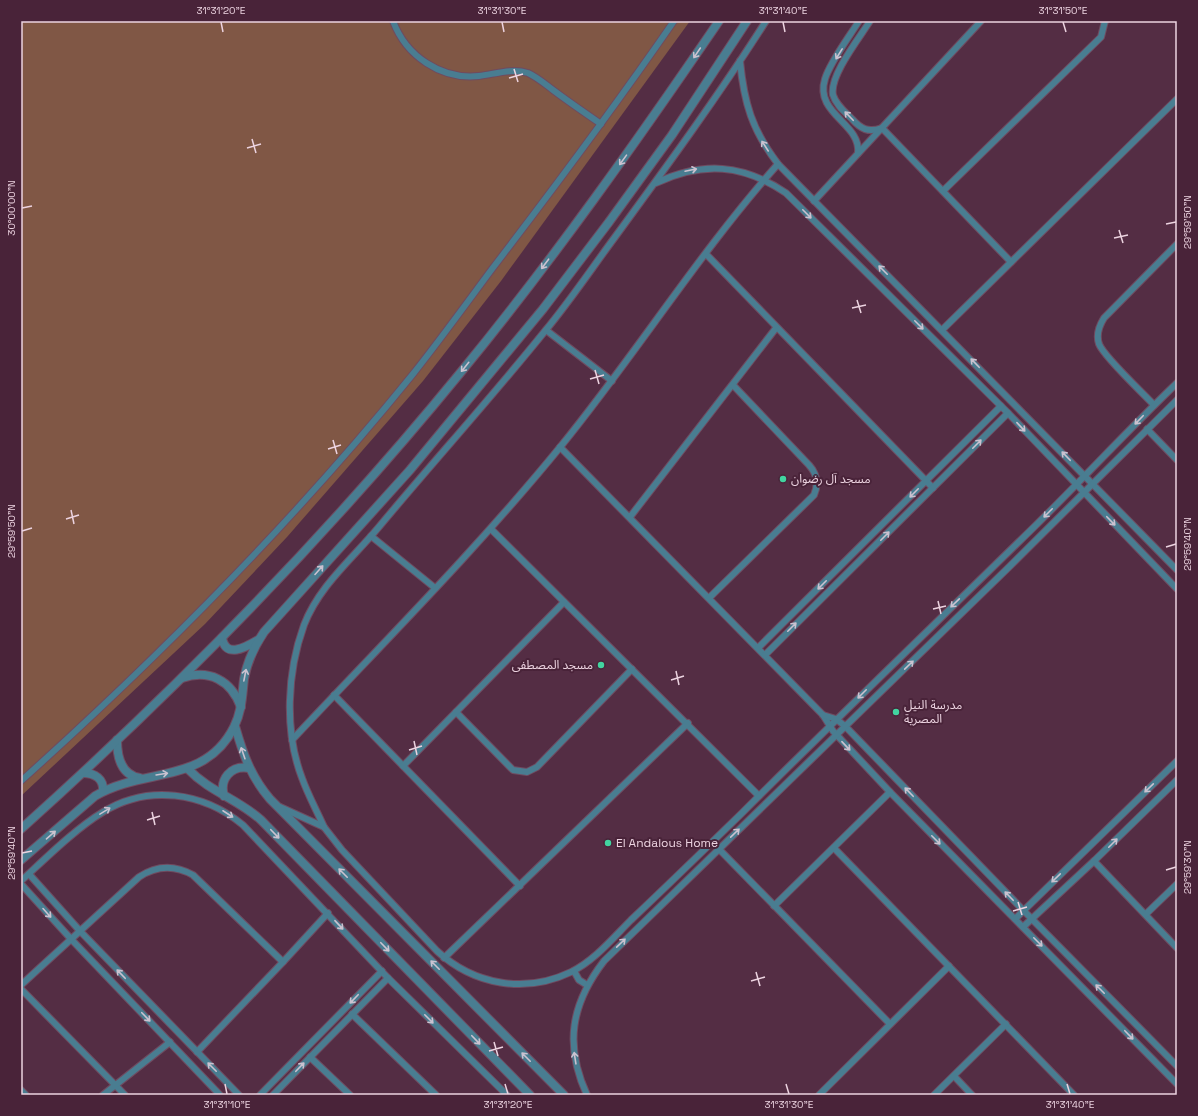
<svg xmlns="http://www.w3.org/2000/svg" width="1198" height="1116" viewBox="0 0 1198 1116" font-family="'Space Grotesk','Noto Sans Arabic',sans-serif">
	<rect width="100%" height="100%" fill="#542d44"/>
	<polygon fill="#805745" points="21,21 690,21 501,281 423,381 287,537 205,624 21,796"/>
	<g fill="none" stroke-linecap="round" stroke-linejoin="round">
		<g stroke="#6f4b60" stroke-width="8">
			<g id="minor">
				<path d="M393 21C406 56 441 80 479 76 495 74 512 68 528 73 537 77 545 84 553 90 569 102 585 113 601 124"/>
				<path d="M870 21C860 37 829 76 833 95 836 105 845 112 852 119 861 129 868 133 882 128L1011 262"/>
				<path d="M740 61C744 103 752 130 778 164L1177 570"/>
				<path d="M858 153C861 123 814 114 825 79 830 62 849 37 859 21"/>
				<path d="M656 183C703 161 743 164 786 193L1008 413 1177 589"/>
				<polyline points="943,191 1101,37 1105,21"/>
				<polyline points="814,201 981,21"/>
				<polyline points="706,254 933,488"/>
				<polyline points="546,330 612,381"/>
				<polyline points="942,330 1177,99"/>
				<path d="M1154 405C1143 393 1104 357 1099 344 1096 335 1099 326 1104 318L1177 244"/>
				<polyline points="1147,429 1177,460"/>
				<polyline points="560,447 823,715 833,731 890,792 1177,1084"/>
				<polyline points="630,517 776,328"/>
				<polyline points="491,529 759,796"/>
				<polyline points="371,536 435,588"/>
				<path d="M709 598 814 495C819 483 817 474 809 465L733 385"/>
				<polyline points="758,648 1001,406"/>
				<polyline points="765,655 1008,413"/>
				<polyline points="334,695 520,886"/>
				<polyline points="456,712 513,770 527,772 537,767 632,669"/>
				<polyline points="823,715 836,719 845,726 1023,910 1177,1066"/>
				<path d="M292 740C383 643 477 549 561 446 636 354 699 253 778 164"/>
				<polyline points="403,766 564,602"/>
				<path d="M21 781C161 655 295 520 413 374 440 340 466 304 492 269 554 188 616 105 674 21"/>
				<path d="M280 807 324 827 342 850 437 951C474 985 525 994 571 972 594 961 613 938 631 920 668 885 705 849 742 813 838 717 936 623 1033 528 1082 480 1128 430 1177 383"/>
				<path d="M324 827C317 811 308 795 302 778 284 731 287 672 304 625 319 586 352 559 378 528 433 462 491 398 545 331 570 301 592 268 615 237 667 166 719 95 766 21"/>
				<polyline points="716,846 890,1024"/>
				<polyline points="834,848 1074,1095"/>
				<polyline points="1094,861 1177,948"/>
				<polyline points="29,874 80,931 239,1095"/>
				<path d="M21 881C45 859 75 829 103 812 148 784 203 792 243 825L388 978 507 1095"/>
				<polyline points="21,884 71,939 220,1095"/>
				<polyline points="774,906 890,792"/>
				<polyline points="1146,914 1177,884"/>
				<polyline points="1015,919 1177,761"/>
				<polyline points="1023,927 1094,861 1177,780"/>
				<polyline points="444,958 688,723"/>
				<polyline points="574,971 579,980 587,985"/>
				<path d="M21 985 139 877C157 865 175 865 193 875L283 962"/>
				<polyline points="21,989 125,1095"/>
				<polyline points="352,1014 436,1095"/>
				<polyline points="197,1052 283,962 328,913"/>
				<polyline points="310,1057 350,1095"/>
				<polyline points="954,1076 972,1095"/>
				<polyline points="21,1090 26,1095"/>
				<polyline points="103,1095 170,1042"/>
				<polyline points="260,1095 382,971"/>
				<polyline points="273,1095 388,978"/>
				<path d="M587 1095C564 1045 571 1004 604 961L1009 567 1177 400"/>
				<polyline points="819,1095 949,966"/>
				<polyline points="934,1095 1006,1024"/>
			</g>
		</g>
		<g stroke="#6f4b60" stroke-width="10">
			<g id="tertiary">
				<path d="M222 638C226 659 246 647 258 640"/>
				<path d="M182 678C209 669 231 680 241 707"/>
				<path d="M235 726C243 754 251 777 270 799L564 1095"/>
				<path d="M117 740C117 757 121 775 140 778"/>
				<path d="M188 769C210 792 238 799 261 820L530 1095"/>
				<path d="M83 773C95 773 104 779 103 791"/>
				<path d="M224 796C219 779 231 765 249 768"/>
				<path d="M21 829C178 688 327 536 461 372 553 260 637 141 719 21"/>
				<path d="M21 860 95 796C144 767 205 785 234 727 242 711 242 696 244 679 247 662 254 647 264 632L410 470 543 309 609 222 672 135 747 21"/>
			</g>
		</g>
		<use href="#minor" stroke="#497d91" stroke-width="6"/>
		<use href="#tertiary" stroke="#497d91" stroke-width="8"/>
	</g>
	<defs><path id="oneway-shaft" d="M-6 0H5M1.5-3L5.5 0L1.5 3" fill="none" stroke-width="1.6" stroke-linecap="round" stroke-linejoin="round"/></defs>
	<g stroke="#cbc2d0">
		<use href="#oneway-shaft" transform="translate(697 53) rotate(124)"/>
		<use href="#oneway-shaft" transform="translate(839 54) rotate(122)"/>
		<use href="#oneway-shaft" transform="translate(849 116) rotate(-134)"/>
		<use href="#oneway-shaft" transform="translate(765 146) rotate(-123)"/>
		<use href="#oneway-shaft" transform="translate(623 160) rotate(126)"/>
		<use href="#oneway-shaft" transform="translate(691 170) rotate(-12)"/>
		<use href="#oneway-shaft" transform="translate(807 214) rotate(45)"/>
		<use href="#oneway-shaft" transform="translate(545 264) rotate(127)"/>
		<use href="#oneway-shaft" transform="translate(883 270) rotate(-135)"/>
		<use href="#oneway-shaft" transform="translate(919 325) rotate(45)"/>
		<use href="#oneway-shaft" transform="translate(975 363) rotate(-134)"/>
		<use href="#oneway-shaft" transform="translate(465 367) rotate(129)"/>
		<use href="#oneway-shaft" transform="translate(1139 420) rotate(134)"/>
		<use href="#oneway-shaft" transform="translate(1021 427) rotate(47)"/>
		<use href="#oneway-shaft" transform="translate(977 444) rotate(-45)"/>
		<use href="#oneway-shaft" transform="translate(1066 456) rotate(-134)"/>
		<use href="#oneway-shaft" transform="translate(914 493) rotate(135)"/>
		<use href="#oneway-shaft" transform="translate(1048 513) rotate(135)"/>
		<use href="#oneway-shaft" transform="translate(1111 521) rotate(46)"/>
		<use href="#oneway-shaft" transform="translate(885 536) rotate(-45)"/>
		<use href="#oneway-shaft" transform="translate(319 570) rotate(-48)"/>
		<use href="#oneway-shaft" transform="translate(822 585) rotate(135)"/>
		<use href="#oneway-shaft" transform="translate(955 603) rotate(136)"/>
		<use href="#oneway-shaft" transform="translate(792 627) rotate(-45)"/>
		<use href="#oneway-shaft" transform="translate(909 665) rotate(-44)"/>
		<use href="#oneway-shaft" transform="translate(245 675) rotate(-79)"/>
		<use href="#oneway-shaft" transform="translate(862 694) rotate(135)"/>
		<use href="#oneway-shaft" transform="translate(846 746) rotate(47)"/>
		<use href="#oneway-shaft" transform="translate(243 753) rotate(-109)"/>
		<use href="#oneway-shaft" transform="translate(162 774) rotate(-9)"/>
		<use href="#oneway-shaft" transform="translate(1149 788) rotate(136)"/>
		<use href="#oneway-shaft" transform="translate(909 792) rotate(-134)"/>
		<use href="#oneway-shaft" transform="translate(105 811) rotate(-31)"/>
		<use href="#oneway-shaft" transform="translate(228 814) rotate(33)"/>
		<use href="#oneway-shaft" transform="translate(735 833) rotate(-44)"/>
		<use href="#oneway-shaft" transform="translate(275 834) rotate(46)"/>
		<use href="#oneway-shaft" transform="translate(51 835) rotate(-41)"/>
		<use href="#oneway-shaft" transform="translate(936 840) rotate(45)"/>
		<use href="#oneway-shaft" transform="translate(1113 843) rotate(-45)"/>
		<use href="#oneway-shaft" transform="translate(343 873) rotate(-135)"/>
		<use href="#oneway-shaft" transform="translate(1056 878) rotate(136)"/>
		<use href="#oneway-shaft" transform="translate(1009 896) rotate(-134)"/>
		<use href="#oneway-shaft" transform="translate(47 913) rotate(48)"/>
		<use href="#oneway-shaft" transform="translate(339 925) rotate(47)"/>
		<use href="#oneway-shaft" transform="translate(1038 942) rotate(45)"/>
		<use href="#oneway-shaft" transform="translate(621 943) rotate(-44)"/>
		<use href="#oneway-shaft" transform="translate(385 947) rotate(46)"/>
		<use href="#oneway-shaft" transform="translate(435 965) rotate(-135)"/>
		<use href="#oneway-shaft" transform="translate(121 974) rotate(-134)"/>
		<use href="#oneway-shaft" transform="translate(1100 989) rotate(-135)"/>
		<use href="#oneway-shaft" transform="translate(354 999) rotate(134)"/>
		<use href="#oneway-shaft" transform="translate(146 1017) rotate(46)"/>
		<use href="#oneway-shaft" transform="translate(429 1019) rotate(45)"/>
		<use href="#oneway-shaft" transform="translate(1129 1035) rotate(46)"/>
		<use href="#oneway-shaft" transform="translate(476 1040) rotate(46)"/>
		<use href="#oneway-shaft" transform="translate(526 1057) rotate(-135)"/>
		<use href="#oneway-shaft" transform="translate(575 1058) rotate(-99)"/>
		<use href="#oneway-shaft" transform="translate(212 1067) rotate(-135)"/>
		<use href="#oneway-shaft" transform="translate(300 1067) rotate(-46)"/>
	</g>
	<path fill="none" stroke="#ecd3e0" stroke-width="1.5" d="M221 22 223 32M502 22 504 32M783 22 785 32M1063 22 1066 32M514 69 518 82M509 78 523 74M252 139 256 153M247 148 261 144M22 208 32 206M1166 224 1176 222M1119 230 1123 243M1114 238 1128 235M857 300 861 313M852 308 866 305M595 370 599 384M590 379 604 375M333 440 337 454M328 449 341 445M71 510 74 524M66 519 79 515M22 531 32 528M1166 547 1176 544M938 601 941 614M933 609 946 606M676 671 679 685M671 680 684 676M414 741 417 755M409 750 422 746M152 812 155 825M147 820 160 816M22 853 32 851M1166 870 1176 867M1018 902 1022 915M1013 911 1027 907M756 972 760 986M751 981 765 977M494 1042 498 1056M489 1051 503 1047M225 1084 227 1094M505 1084 508 1094M786 1084 789 1094M1067 1084 1070 1094"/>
	<g fill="#42d4a0" stroke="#492339" stroke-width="1.5">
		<circle cx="783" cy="479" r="4"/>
		<circle cx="601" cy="665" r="4"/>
		<circle cx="896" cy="712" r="4"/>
		<circle cx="608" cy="843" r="4"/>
	</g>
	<g text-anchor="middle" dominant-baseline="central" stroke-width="4" stroke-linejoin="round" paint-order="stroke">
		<g font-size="12" fill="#ecd3e0" stroke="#492339" text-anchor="start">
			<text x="791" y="479">مسجد آل رضوان</text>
			<text x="593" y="665" text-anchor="end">مسجد المصطفى</text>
			<text x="904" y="705">مدرسة النيل<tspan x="904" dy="14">المصرية</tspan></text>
			<text x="616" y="843">El Andalous Home</text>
		</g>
	</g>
	<rect width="1198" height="1116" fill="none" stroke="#492339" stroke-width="44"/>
	<rect x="22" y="22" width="1154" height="1072" fill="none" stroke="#ecd3e0" stroke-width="1.5"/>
	<g font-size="10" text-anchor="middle" fill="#ecd3e0">
		<text x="221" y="14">31°31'20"E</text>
		<text x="502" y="14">31°31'30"E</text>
		<text x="783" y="14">31°31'40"E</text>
		<text x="1063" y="14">31°31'50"E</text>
		<text transform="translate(11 208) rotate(-90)" y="4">30°00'00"N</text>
		<text transform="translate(1187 222) rotate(-90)" y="4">29°59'50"N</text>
		<text transform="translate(11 531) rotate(-90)" y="4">29°59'50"N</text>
		<text transform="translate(1187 544) rotate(-90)" y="4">29°59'40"N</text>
		<text transform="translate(11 853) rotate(-90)" y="4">29°59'40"N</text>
		<text transform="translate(1187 867) rotate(-90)" y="4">29°59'30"N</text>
		<text x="227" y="1108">31°31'10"E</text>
		<text x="508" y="1108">31°31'20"E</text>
		<text x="789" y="1108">31°31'30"E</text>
		<text x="1070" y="1108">31°31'40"E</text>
	</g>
</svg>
